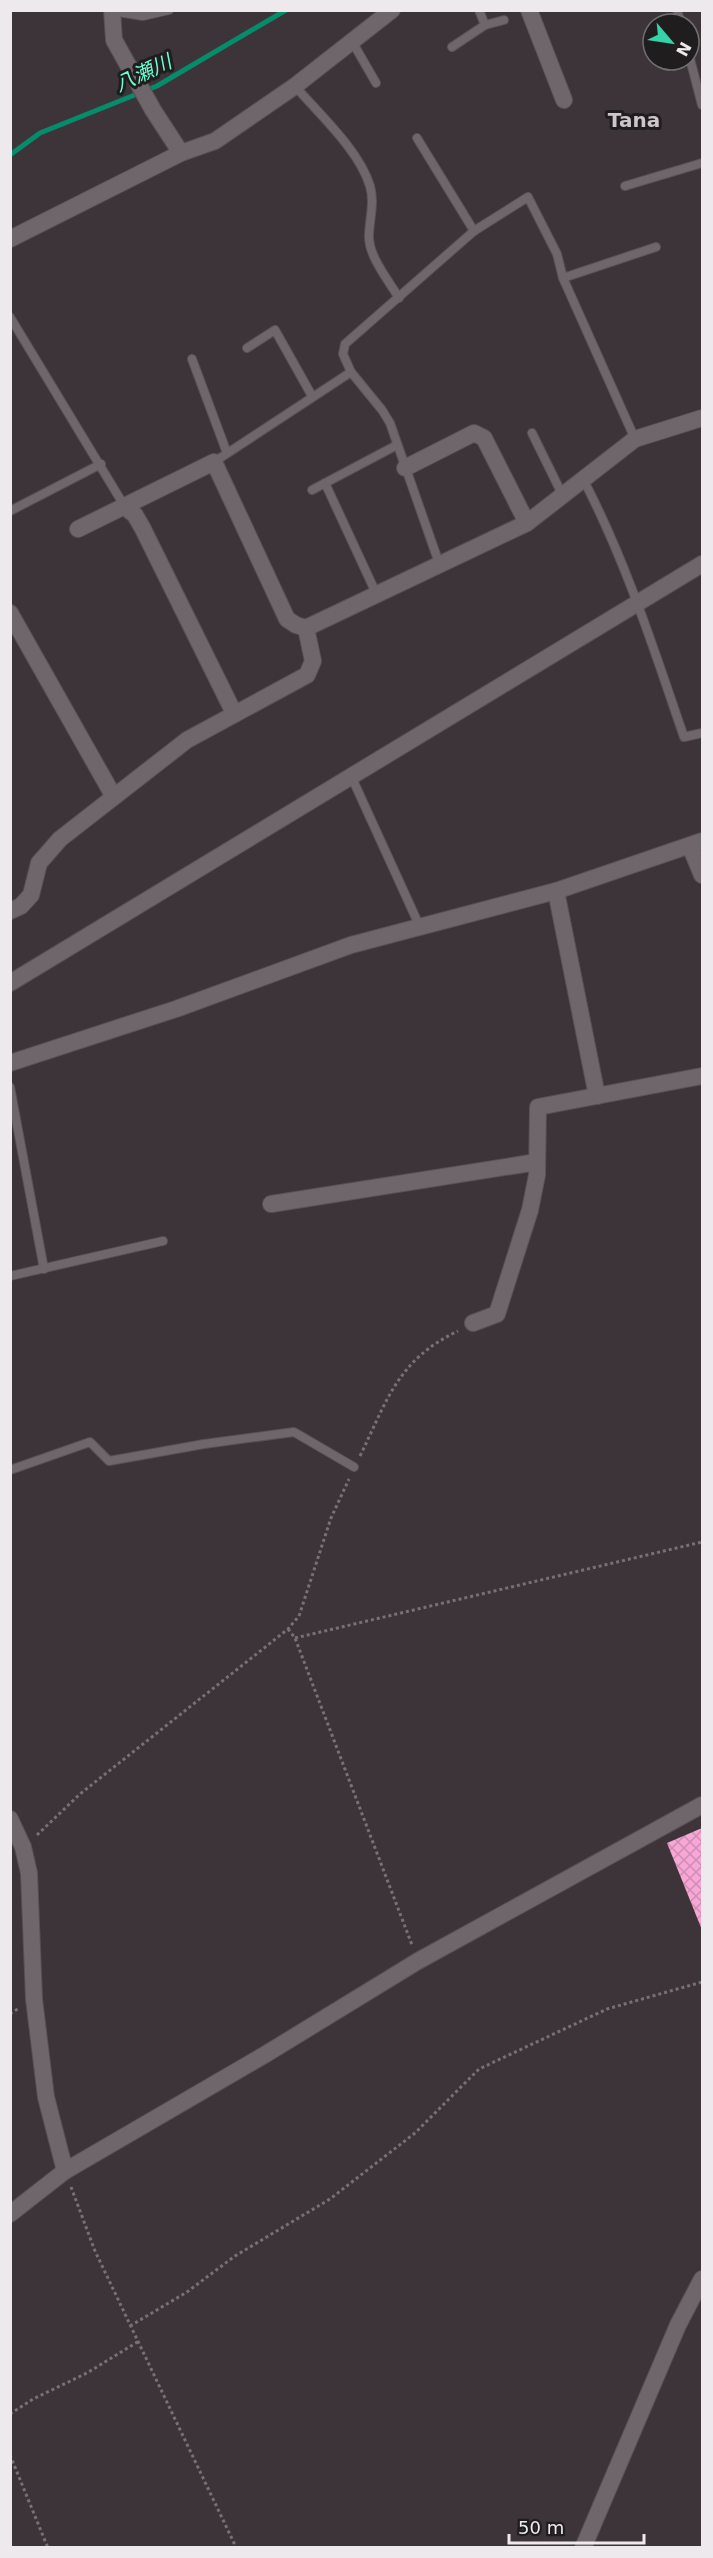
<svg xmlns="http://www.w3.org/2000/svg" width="713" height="2558" viewBox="0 0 713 2558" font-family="'DejaVu Sans','Noto Sans JP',sans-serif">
	<defs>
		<pattern id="building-cross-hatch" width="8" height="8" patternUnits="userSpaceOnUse" patternTransform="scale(1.5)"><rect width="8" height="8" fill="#f8a6d6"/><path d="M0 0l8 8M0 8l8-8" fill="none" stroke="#cc8eb2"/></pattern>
	</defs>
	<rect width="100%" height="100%" fill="#3c3438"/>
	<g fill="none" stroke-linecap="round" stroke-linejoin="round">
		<polyline stroke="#058c6b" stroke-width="5" points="10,155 40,133 157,86 286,10"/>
	</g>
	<polygon fill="url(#building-cross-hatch)" points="702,1828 702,1930 667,1843"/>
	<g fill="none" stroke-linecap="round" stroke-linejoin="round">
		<g stroke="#585154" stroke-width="10">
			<g id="lane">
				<polyline points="677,10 681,24"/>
				<polyline points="112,11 143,16 169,10"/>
				<polyline points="485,25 504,20"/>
				<polyline points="353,43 376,83"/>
				<polyline points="452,47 485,25 479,10"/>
				<polyline points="689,55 702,105"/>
				<path d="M295 86C319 114 359 150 370 186 375 203 369 220 369 237 369 257 389 281 399 298"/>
				<polyline points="417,138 474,231"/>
				<polyline points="625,186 702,163"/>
				<polyline points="10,317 125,507"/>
				<polyline points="247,348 275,330 312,396"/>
				<polyline points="192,359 227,453"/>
				<polyline points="351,372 382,410 390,423 439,563"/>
				<polyline points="532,433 563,496"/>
				<polyline points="635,439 563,278 656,247"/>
				<polyline points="214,462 351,372 343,354 345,344 474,231 528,197 557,254 563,278"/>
				<path d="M583 479C626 561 654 650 684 737L702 733"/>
				<polyline points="325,483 376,593"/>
				<polyline points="312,490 397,445"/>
				<polyline points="10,511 101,464"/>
				<polyline points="352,778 420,927"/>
				<polyline points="10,1087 44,1269"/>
				<polyline points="10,1276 163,1241"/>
				<polyline points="10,1470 90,1442 109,1461 204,1444 294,1432 354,1467"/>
			</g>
		</g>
		<g stroke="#585154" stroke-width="18">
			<g id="street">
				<polyline points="112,10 114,40 153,110 181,153"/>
				<polyline points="529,10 564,100"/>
				<polyline points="10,239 181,153 215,141 295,86 392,10"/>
				<polyline points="405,468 474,433 484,438 527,523"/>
				<polyline points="125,507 135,515 143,529 234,713"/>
				<polyline points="78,529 214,462 287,619 296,625 306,628"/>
				<polyline points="10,613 114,797"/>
				<polyline points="690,846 702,875"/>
				<polyline points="556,891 597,1096"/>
				<polyline points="10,911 21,906 31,895 39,863 60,839 187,740 307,675 313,661 306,628 527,523 635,439 702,418"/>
				<polyline points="10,983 702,564"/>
				<polyline points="10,1063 176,1009 351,945 556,891 702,841"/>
				<polyline points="271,1204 537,1162"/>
				<polyline points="473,1323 497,1314 530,1210 537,1175 538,1107 702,1076"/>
				<polyline points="10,1819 23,1847 29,1873 34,1999 46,2097 65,2171"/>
				<polyline points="10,2214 65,2171 266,2054 418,1961 702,1805"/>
				<polyline points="583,2548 678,2325 702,2279"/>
			</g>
		</g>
		<g stroke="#787174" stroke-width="3" stroke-dasharray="3 3" stroke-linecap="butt">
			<path d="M360 1456C387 1401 397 1360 458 1331"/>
			<polyline points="288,1629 295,1638 412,1945"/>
			<polyline points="295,1638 702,1542"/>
			<polyline points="37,1835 80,1794 288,1629 299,1616 331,1518 349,1479"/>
			<polyline points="10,2014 19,2008"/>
			<polyline points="71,2187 95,2251 234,2543 234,2548"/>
			<polyline points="130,2326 187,2292 235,2256 330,2199 415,2133 479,2069 607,2009 702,1982"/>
			<polyline points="10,2414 33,2399 87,2373 139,2341"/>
			<polyline points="10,2455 48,2548"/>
		</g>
		<use href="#lane" stroke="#6f666b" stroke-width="8"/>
		<use href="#street" stroke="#6f666b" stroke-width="16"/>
	</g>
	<g text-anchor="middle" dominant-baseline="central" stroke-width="6" stroke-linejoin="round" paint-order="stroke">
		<g font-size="20" font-style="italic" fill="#6bfdcf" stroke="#201d1f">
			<text transform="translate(143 73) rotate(-25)">八瀬川</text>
		</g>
		<g font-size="20" font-weight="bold" fill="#cec4c9" stroke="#201d1f">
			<text x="634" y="120">Tana</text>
		</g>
	</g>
	<rect width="713" height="2558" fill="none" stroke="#eee9ec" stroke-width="24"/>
	<g transform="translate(671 42) rotate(119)"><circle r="28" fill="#201d1f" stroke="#726f71" stroke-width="1.5"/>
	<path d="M0-4.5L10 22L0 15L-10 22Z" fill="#34d4a8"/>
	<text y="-9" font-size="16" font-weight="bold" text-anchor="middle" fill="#eee9ec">N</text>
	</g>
	<path d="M509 2534v9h135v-9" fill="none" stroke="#eee9ec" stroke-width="3"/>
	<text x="518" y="2534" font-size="18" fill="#eee9ec" stroke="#201d1f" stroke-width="4.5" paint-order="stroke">50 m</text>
</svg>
